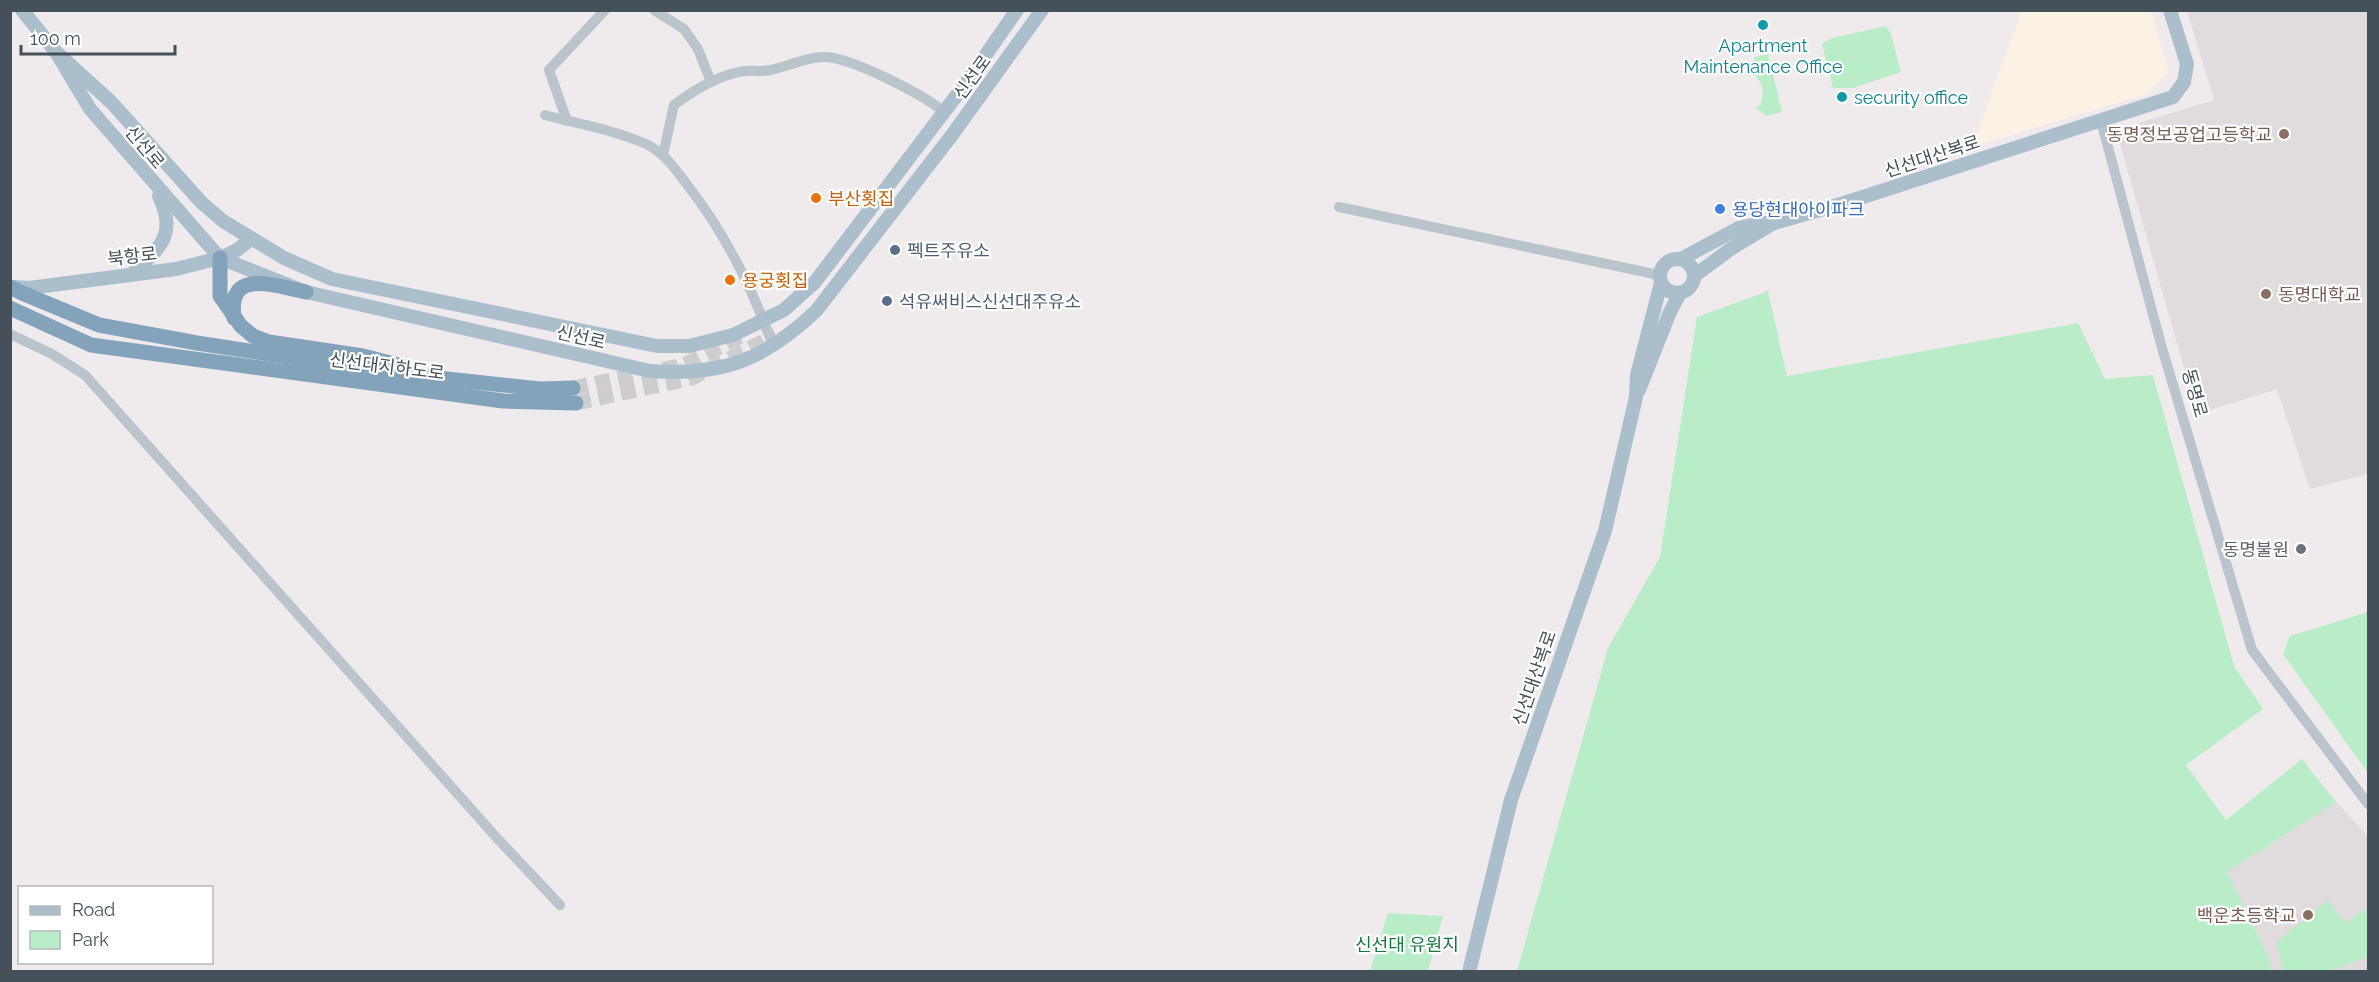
<svg xmlns="http://www.w3.org/2000/svg" width="2379" height="982" viewBox="0 0 2379 982" font-family="Raleway,'Noto Sans KR',sans-serif">
	<rect width="100%" height="100%" fill="#efebec"/>
	<polygon fill="#fbf2e3" points="2022,10 2151,11 2169,73 2147,94 1972,147"/>
	<g fill="#e0dcde">
		<polygon points="2187,11 2368,11 2368,474 2310,489 2277,389 2197,414 2116,130 2214,100"/>
		<polygon points="2336,802 2368,836 2368,971 2271,971 2269,958 2227,872"/>
	</g>
	<g fill="#b9edc8">
		<polygon points="1886,26 1891,34 1901,72 1853,88 1833,88 1822,44 1832,38"/>
		<path d="M1768 54 1782 112 1767 116 1755 108 1760 106C1765 91 1764 83 1752 73L1755 57Z"/>
		<polygon points="1768,291 1787,376 2078,323 2105,379 2153,375 2234,666 2263,709 2186,765 2226,820 2302,759 2336,802 2227,872 2269,958 2271,971 1517,971 1608,648 1660,557 1697,317"/>
		<polygon points="2368,612 2368,773 2283,654 2290,636"/>
		<polygon points="2328,900 2345,923 2365,909 2368,913 2368,957 2329,971 2283,971 2277,942"/>
		<polygon points="1388,913 1443,916 1428,971 1370,971"/>
	</g>
	<g fill="none" stroke-linecap="round" stroke-linejoin="round">
		<g stroke="#cdcccf" stroke-width="15" stroke-dasharray="15 8" stroke-linecap="butt">
			<polyline points="573,388 684,365 745,334"/>
			<polyline points="576,403 692,378 776,335"/>
		</g>
		<g stroke="#bac5cb" stroke-width="10">
			<polyline points="654,10 684,29 698,49 711,82"/>
			<path d="M545 115C578 124 615 130 646 144 663 152 674 167 685 182 724 231 752 287 773 346"/>
			<polyline points="567,121 549,70 605,10"/>
			<polyline points="2101,121 2162,348 2252,650 2368,804"/>
			<path d="M663 155 674 105C694 90 718 75 744 71 753 70 762 72 771 70 788 66 807 57 824 57 851 57 924 95 944 112"/>
			<polyline points="1339,207 1659,275"/>
			<polyline points="10,334 52,354 85,375 496,837 560,905"/>
		</g>
		<g stroke="#abbecb" stroke-width="14">
			<polyline points="22,10 56,52 111,102 202,203 223,221 284,258 332,279 657,346 689,346 733,335 784,310 815,282 969,79 1017,10"/>
			<path d="M56 52 90 109 220 258 306 292 650 371C722 376 763 361 816 311L952 135 1042 10"/>
			<circle cx="1677" cy="276" r="17"/>
			<polyline points="1681,259 1739,228 1760,223 1774,223 1841,204 2173,97 2184,82 2187,64 2170,10"/>
			<path d="M131 275C159 248 178 236 159 196"/>
			<polyline points="1694,276 1732,248 1772,224"/>
			<polyline points="13,287 29,288 176,269 220,258 237,250 251,239"/>
			<polyline points="1639,390 1670,312 1680,293"/>
			<polyline points="1469,972 1511,800 1605,531 1636,397 1637,375 1661,283"/>
		</g>
		<g stroke="#83a3bb" stroke-width="15">
			<polyline points="220,258 220,296 241,326 253,336 269,342 363,356 402,366"/>
			<polyline points="10,287 22,293 99,325 197,343 401,374 540,389 573,388"/>
			<polyline points="10,308 91,345 503,401 576,403"/>
			<path d="M234 318C227 267 275 286 306 292"/>
		</g>
	</g>
	<g fill="#0f9aa8" stroke="#fff" stroke-width="2">
		<circle cx="1763" cy="25" r="6"/>
		<circle cx="1842" cy="97" r="6"/>
	</g>
	<g fill="#8d6e63" stroke="#fff" stroke-width="2">
		<circle cx="2284" cy="134" r="6"/>
		<circle cx="2266" cy="294" r="6"/>
		<circle cx="2308" cy="915" r="6"/>
	</g>
	<g fill="#e8710a" stroke="#fff" stroke-width="2">
		<circle cx="816" cy="198" r="6"/>
		<circle cx="730" cy="280" r="6"/>
	</g>
	<circle fill="#3f7fe0" stroke="#fff" stroke-width="2" cx="1720" cy="209" r="6"/>
	<g fill="#5c6f8a" stroke="#fff" stroke-width="2">
		<circle cx="895" cy="250" r="6"/>
		<circle cx="887" cy="301" r="6"/>
	</g>
	<circle fill="#6b7280" stroke="#fff" stroke-width="2" cx="2301" cy="549" r="6"/>
	<g text-anchor="middle" dominant-baseline="central" stroke-width="4.5" stroke-linejoin="round" paint-order="stroke">
		<g font-size="18" fill="#0d838f" stroke="#fff">
			<text x="1763" y="45">Apartment<tspan x="1763" dy="21">Maintenance Office</tspan></text>
			<text x="1854" y="97" text-anchor="start">security office</text>
		</g>
		<g font-size="18" fill="#445159" stroke="#fff">
			<text transform="translate(972 77) rotate(-54)">신선로</text>
			<text transform="translate(145 147) rotate(50)">신선로</text>
			<text transform="translate(1932 156) rotate(-18)">신선대산복로</text>
			<text transform="translate(132 256) rotate(-7)">북항로</text>
			<text transform="translate(581 337) rotate(13)">신선로</text>
			<text transform="translate(387 366) rotate(7)">신선대지하도로</text>
			<text transform="translate(2195 393) rotate(74)">동명로</text>
			<text transform="translate(1534 678) rotate(-71)">신선대산복로</text>
		</g>
		<g font-size="18" fill="#785e54" stroke="#fff" text-anchor="end">
			<text x="2272" y="134">동명정보공업고등학교</text>
			<text x="2278" y="294" text-anchor="start">동명대학교</text>
			<text x="2296" y="915">백운초등학교</text>
		</g>
		<g font-size="18" fill="#c56008" stroke="#fff" text-anchor="start">
			<text x="828" y="198">부산횟집</text>
			<text x="742" y="280">용궁횟집</text>
		</g>
		<g font-size="18" fill="#366cbe" stroke="#fff" text-anchor="start">
			<text x="1732" y="209">용당현대아이파크</text>
		</g>
		<g font-size="18" fill="#4e5e75" stroke="#fff" text-anchor="start">
			<text x="907" y="250">펙트주유소</text>
			<text x="899" y="301">석유써비스신선대주유소</text>
		</g>
		<g font-size="18" fill="#5b616d" stroke="#fff" text-anchor="end">
			<text x="2289" y="549">동명불원</text>
		</g>
		<g font-size="18" fill="#17783f" stroke="#fff">
			<text x="1407" y="944">신선대 유원지</text>
		</g>
	</g>
	<rect width="2379" height="982" fill="none" stroke="#445159" stroke-width="24"/>
	<rect x="18" y="886" width="195" height="78" fill="#ffffff" stroke="#b4b9bd" stroke-width="1.5"/>
	<rect x="30" y="906" width="30" height="9" fill="#abbecb" stroke="#b4b9bd" stroke-width="1.5"/>
	<text x="72" y="916" font-size="18" fill="#445159">Road</text>
	<rect x="30" y="931" width="30" height="18" fill="#b9edc8" stroke="#b4b9bd" stroke-width="1.5"/>
	<text x="72" y="946" font-size="18" fill="#445159">Park</text>
	<path d="M21 45v9h154v-9" fill="none" stroke="#445159" stroke-width="3"/>
	<text x="30" y="45" font-size="18" fill="#445159" stroke="#ffffff" stroke-width="4.5" paint-order="stroke">100 m</text>
</svg>
